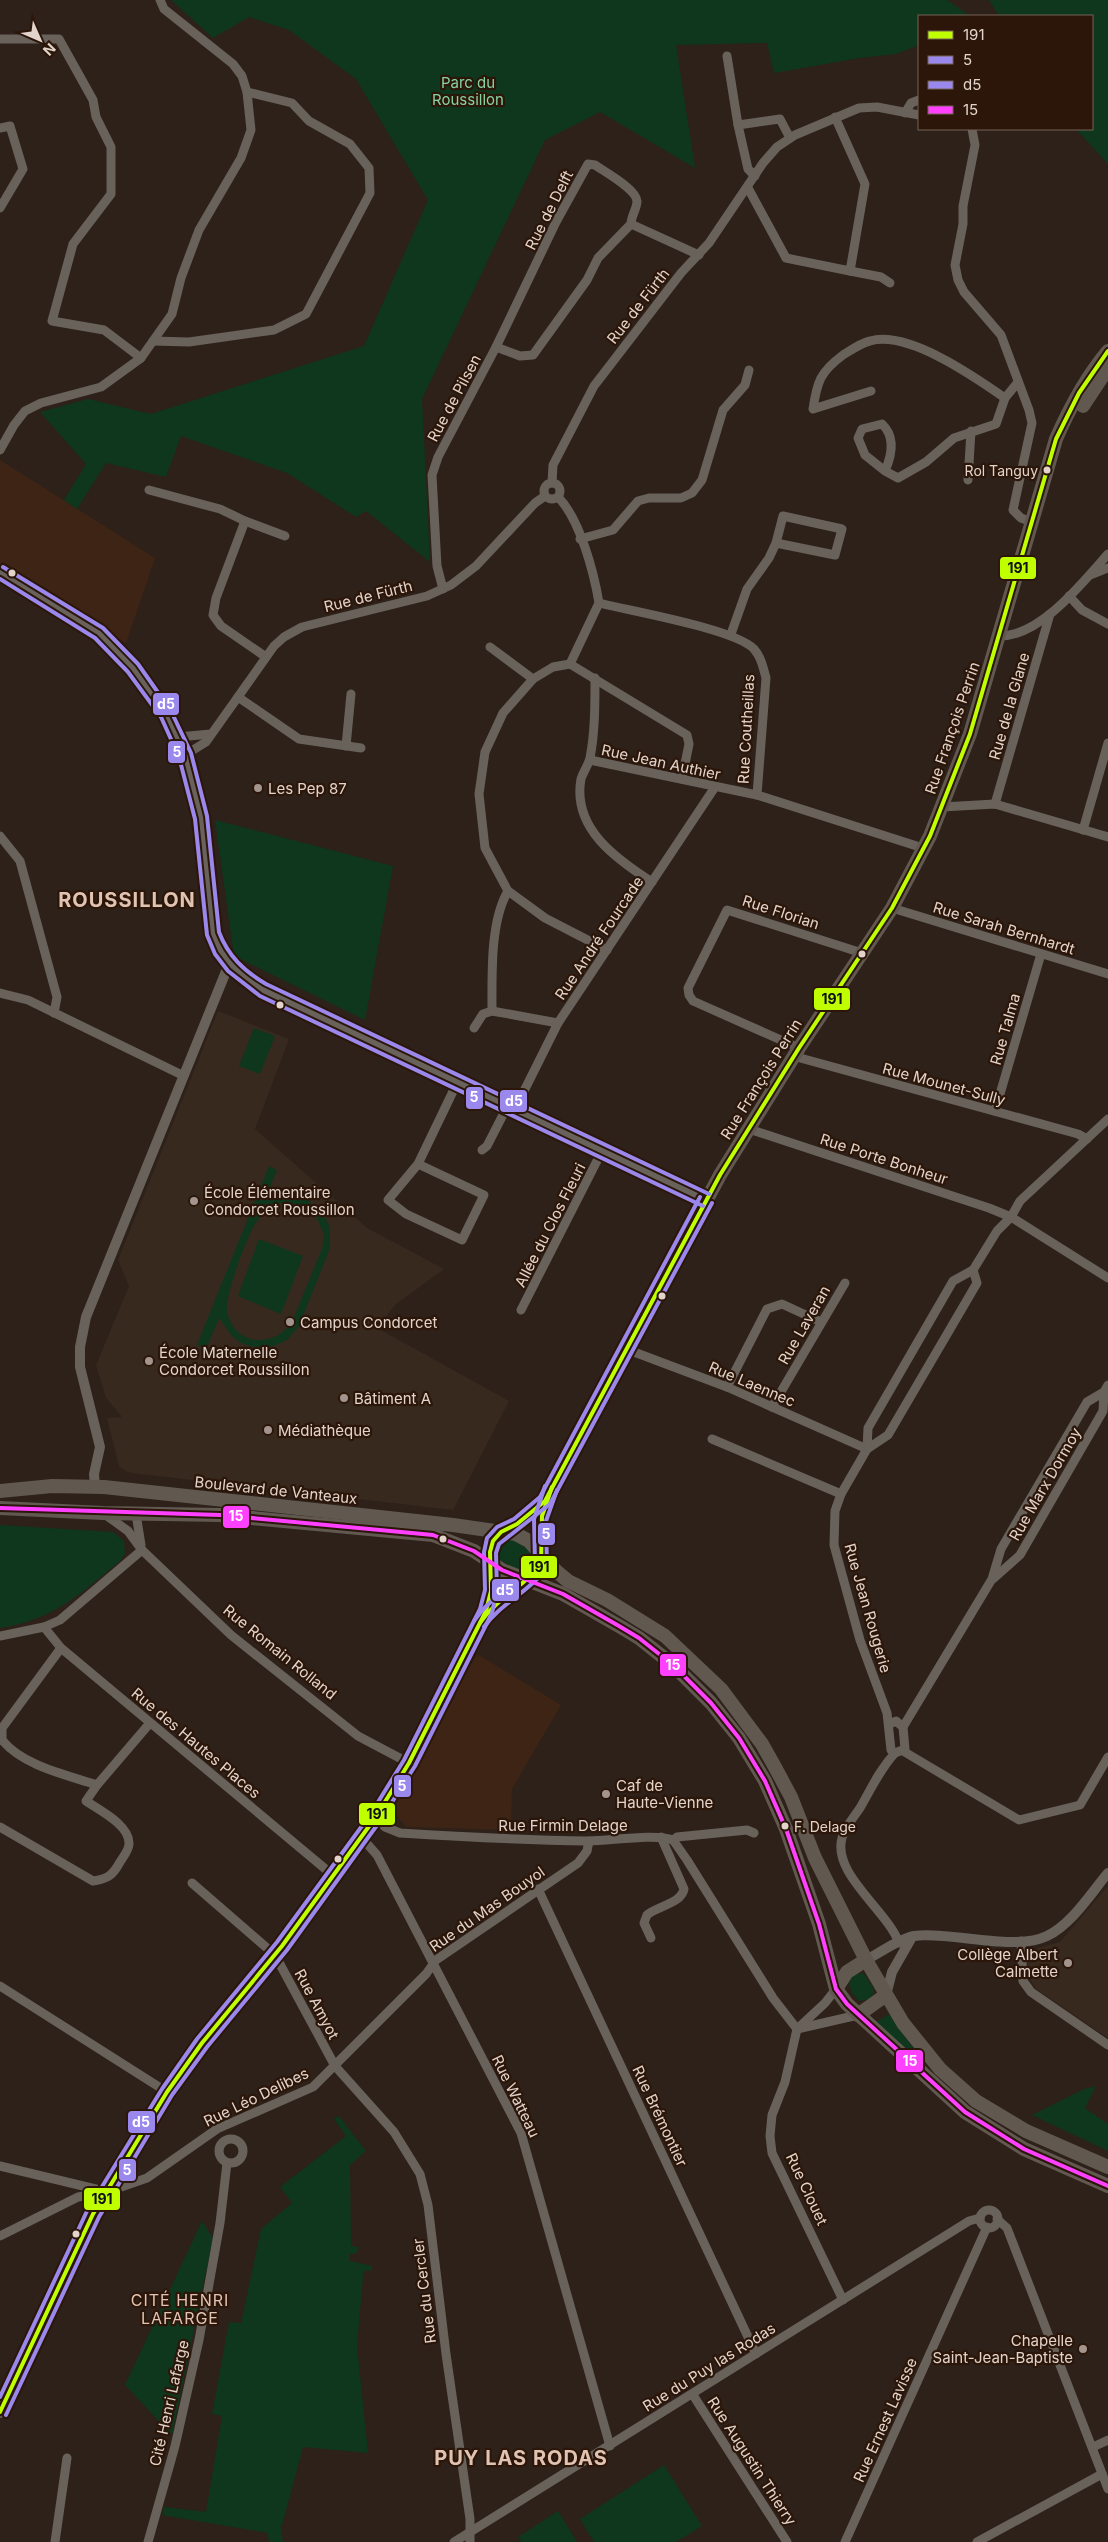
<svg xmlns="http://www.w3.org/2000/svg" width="1108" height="2542" viewBox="0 0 1108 2542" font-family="Inter,sans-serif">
	<rect width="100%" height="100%" fill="#2d211a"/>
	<g fill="#3d2414">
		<polygon points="0,460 155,558 126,643 0,568"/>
		<polygon points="477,1654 561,1705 512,1789 511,1830 406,1827 391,1809"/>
	</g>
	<g fill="#37291d">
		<polygon points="218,1011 289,1039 255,1129 367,1228 444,1269 395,1305 377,1328 509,1401 453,1510 140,1474 127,1472 119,1466 107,1418 122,1417 106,1398 96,1365 129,1286 118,1260"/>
		<polygon points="1108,1886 1108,2038 1036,1989 1028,1976 1028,1951 1060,1942"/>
	</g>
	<g fill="#0e371e" fill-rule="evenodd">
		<polygon points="171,0 947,0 970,16 919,16 919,45 896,54 860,58 774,73 767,43 676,45 695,168 600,112 545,140 422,399 430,562 366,511 356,517 287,473 181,436 166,477 106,463 77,509 64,500 86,464 40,412 88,399 151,414 364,346 428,200 356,79 289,30 249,17 213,38"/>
		<polygon points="989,0 1108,0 1108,164 1076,129 1092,129 1092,16 999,16"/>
		<polygon points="215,820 393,866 365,1020 234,956"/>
		<polygon points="254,1028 275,1036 260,1074 239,1066"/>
		<path d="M269 1166 277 1170 265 1200 288 1195 308 1200 325 1217 330 1228V1248L299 1326 287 1340 278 1344 268 1348 253 1347 241 1343 232 1336 219 1318 206 1349 197 1345ZM281 1203 303 1205 315 1214 324 1234 322 1249 292 1322C273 1350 233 1345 227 1311 224 1298 248 1233 257 1221 264 1212 271 1208 281 1203Z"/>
		<polygon points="259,1239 303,1256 281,1314 238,1296"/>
		<path d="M0 1525 113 1532 124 1541 125 1553 120 1561C78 1595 56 1619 0 1628Z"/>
		<polygon points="509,1538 521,1544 534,1555 535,1563 523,1573 498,1559 497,1549"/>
		<polygon points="860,1973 864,1974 874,1989 873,1994 869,1999 859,2001 852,1993 849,1984 852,1976"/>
		<polygon points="890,2014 904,2036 925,2062 922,2065 876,2022"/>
		<polygon points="1096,2086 1085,2108 1108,2124 1108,2151 1032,2115 1084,2089"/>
		<polygon points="339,2116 366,2151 350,2165 351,2246 359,2247 357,2253 350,2254 350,2261 372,2266 372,2271 365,2270 363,2276 357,2346 368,2453 303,2447 281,2529 283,2542 269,2542 268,2533 162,2515 164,2507 206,2512 222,2416 212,2414 229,2322 241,2323 261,2229 292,2203 280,2187 346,2136 334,2119"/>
		<polygon points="202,2221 213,2238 172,2435 125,2385"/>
		<polygon points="664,2465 702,2526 676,2542 594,2542 580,2519"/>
		<polygon points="558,2511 577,2542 522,2542 518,2537"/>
	</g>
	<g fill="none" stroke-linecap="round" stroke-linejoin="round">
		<g stroke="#68625b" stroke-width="9">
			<polyline points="0,39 59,39 93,100 96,117 111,147 111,194 73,244 52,321 104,330 141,358"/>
			<polyline points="727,56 738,125 780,119 790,138"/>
			<polyline points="905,113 911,103 919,100"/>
			<polyline points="738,125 748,169 755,176"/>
			<polyline points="0,128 10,126 23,169 0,208"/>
			<polyline points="972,129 975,145 963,206 963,224 955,265 958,280 964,292 1001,335 1029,410 1032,423 1013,510 1021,518 1032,522"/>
			<polyline points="748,188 786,258 850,271 865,184 835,117"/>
			<polyline points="850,271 881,277 890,283"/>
			<polyline points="153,341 189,342 274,330 306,314 370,193 369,168 350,144 309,121 292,103 247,92"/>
			<polyline points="496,347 520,356 533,355 587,280 598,258 631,224 699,255"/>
			<path d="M871 391 813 409C817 382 820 372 843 355 851 350 861 343 870 341 908 330 975 377 1005 398L1018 382"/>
			<polyline points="0,450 14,425 25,411 41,403 101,387 141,358 172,314 181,278 199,230 241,158 251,130 247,92 242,76 233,64 164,9 160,0"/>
			<path d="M885 471 865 455 858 438 862 429 882 424C896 437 892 455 885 471L898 478 926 462 954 438 996 424 1005 398"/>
			<polyline points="968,480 971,431"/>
			<circle cx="552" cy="491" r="8"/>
			<polyline points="552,483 553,465 594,386 681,273 709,243 763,163 777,147 795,135 859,108 877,107 919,115"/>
			<polyline points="149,490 220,509 245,521 216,598 213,615 221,626 266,657"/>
			<path d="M558 497C580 519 594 573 599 603 631 611 735 629 754 649 761 657 763 667 766 678L757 795 923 848"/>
			<polyline points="245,521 285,536"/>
			<polyline points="580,539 613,530 638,501 649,498 681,498 692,493 702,480 723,410 745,385 749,370"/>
			<polyline points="1090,575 1108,568"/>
			<path d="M443 589 437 566 432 475 438 457 496 347 556 222 588 164 595 165C605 172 636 189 637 201 637 209 631 216 631 224"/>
			<polyline points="1069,596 1082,610 1108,624"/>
			<polyline points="731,634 747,589 769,558 776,543 835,555 842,529 783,516 776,543"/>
			<path d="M999 636C1040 637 1082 583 1108 554"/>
			<polyline points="490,647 533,679"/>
			<polyline points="570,664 553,667 533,679 503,713 485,752 479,794 485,848 508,891 545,918 607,950"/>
			<polyline points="570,664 687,735 689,744 682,779"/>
			<polyline points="570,664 599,603"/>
			<path d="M595 678C595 705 595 732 590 758 588 766 583 772 581 779 572 828 616 859 652 882"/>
			<polyline points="238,697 299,739 361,748"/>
			<polyline points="178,737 211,734"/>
			<polyline points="346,746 351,694"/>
			<polyline points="185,755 206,742 274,646 284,637 302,627 427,596 451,585 476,566 535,503 545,496"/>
			<polyline points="590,760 757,795"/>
			<polyline points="995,804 1050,614"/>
			<polyline points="942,807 995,804 1108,837"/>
			<polyline points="1083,830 1108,743"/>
			<polyline points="0,836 20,861 57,997 54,1013"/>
			<path d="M508 891C490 921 492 975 492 1011L558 1023"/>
			<polyline points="892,908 1108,974"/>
			<polyline points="0,993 28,1000 182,1075"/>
			<polyline points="474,1028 483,1014 492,1011"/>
			<polyline points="799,1048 693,1001 689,995 688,988 727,910 862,953"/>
			<polyline points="793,1056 1078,1134 1087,1139"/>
			<polyline points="515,1109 558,1023 715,787"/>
			<polyline points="995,1111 1041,954"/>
			<polyline points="749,1129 989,1208 1011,1217 1108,1278"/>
			<polyline points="482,1150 487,1146 508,1105"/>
			<polyline points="418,1164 484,1195 462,1240 406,1214 388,1200 418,1164 458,1081"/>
			<polyline points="521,1310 602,1151"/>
			<polyline points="626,1349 727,1387 867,1449"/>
			<polyline points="727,1387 767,1309 782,1304 821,1322"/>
			<polyline points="772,1407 845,1283"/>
			<polyline points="712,1439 841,1494"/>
			<polyline points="867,1449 888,1435 977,1283 973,1270"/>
			<polyline points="103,1513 128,1531 142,1550 231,1635 358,1736 409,1763"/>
			<polyline points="136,1514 141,1545"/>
			<polyline points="993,1579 1020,1555 1103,1411 1104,1392"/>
			<polyline points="44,1627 61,1648 335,1877"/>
			<polyline points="0,1636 44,1627 60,1620 142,1550"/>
			<path d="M61 1648 2 1728V1740C23 1766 67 1775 97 1785L150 1723"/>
			<polyline points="890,1724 896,1721 903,1727 905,1749 895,1753 891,1750 887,1713 860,1640 834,1545 835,1511 841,1494 867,1449 868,1428 953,1281 973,1270 997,1231 1011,1217 1020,1201 1108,1119"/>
			<polyline points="903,1727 992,1579 1001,1549 1087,1402 1104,1392 1108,1385"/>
			<polyline points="903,1751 1019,1820 1080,1805 1108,1757"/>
			<path d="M895 1753C880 1769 871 1789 860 1808 854 1817 844 1828 842 1838 832 1874 887 1910 899 1943"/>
			<path d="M375 1818 385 1827 400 1833C463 1837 526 1840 589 1841 610 1841 655 1833 673 1840L677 1837 747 1830 754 1833"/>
			<path d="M0 1827 93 1881C108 1879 113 1875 120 1862 123 1857 129 1850 129 1844 130 1825 99 1810 86 1801L97 1785"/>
			<polyline points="361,1837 377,1855 521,2133 610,2446"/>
			<polyline points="673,1840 687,1860 773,1998 797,2029"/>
			<polyline points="192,1883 275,1955 335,2066 394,2132 420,2174 428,2205 446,2354 470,2519 470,2542"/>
			<polyline points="538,1889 756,2354"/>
			<path d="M651 1938 644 1923 647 1915C657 1906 681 1904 684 1889L661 1837"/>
			<polyline points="1021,1941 1023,1981 1031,1992 1108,2045"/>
			<polyline points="0,1986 167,2092"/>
			<polyline points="836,1989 825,2003 797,2029 785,2082 772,2115 770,2136 772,2153 843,2300"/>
			<polyline points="797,2029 858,2015"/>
			<circle cx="231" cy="2151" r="12"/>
			<polyline points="0,2166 104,2191"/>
			<circle cx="989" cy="2219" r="9"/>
			<polyline points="997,2219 1007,2228 1108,2489"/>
			<polyline points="0,2236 78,2197 107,2192 147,2178 217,2129 313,2087 426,1974 436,1960 578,1863 587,1851 589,1841"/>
			<polyline points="693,2395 787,2542"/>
			<polyline points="1093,2447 1108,2440"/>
			<polyline points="55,2542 67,2458"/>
			<polyline points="148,2542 175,2446 199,2340 220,2223 227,2163"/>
			<polyline points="454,2542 969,2221 980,2218"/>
			<polyline points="845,2542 987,2227"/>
			<polyline points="977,2542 1102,2474"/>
		</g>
		<g stroke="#68625b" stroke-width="10">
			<path d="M0 572 99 633 133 668 166 714 185 755 201 818 213 933C221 960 240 977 263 990L706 1200"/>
			<polyline points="95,1487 94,1474 100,1447 80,1367 80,1347 86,1317 229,964"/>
			<path d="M866 1960C878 1954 900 1938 914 1936 950 1931 1014 1952 1047 1936 1072 1924 1091 1893 1108 1873"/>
			<polyline points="886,1995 892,1972 912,1937"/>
		</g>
		<g stroke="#625a51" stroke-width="12">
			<polyline points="486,1611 501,1597 528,1580"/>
			<polyline points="0,2412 93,2214 167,2092 202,2043 282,1946 375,1818 409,1763 486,1611 491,1591 492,1563"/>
		</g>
		<g stroke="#615850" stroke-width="14">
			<polyline points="1083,406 1108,368"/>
			<polyline points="0,1491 52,1486 104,1487 453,1525 516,1534 529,1541 556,1571 568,1581 607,1600 665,1636 721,1689 762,1744 776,1769 791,1797 815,1858 866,1960 903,2023 940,2069 976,2101 1026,2131 1108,2167"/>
			<polyline points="0,1508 103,1513 220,1515 433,1535 474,1551 502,1570 563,1594 619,1626 639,1638 673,1665 711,1703 739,1738 765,1781 786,1829 819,1924 836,1989 847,2004 965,2112 1024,2149 1108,2186"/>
			<path d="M492 1563C488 1536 498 1537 517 1524 527 1518 535 1508 545 1501"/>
			<path d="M528 1580 541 1565 540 1520 545 1501 720 1175 799 1048 892 908 930 836 970 734 1056 439C1070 407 1086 377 1108 351"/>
			<polyline points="836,1989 847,1972 866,1960"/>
			<polyline points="858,2015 886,1995"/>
		</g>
		<g stroke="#2b1609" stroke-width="8">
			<g id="bus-1">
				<path d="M480 1623C496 1599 523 1587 541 1565L542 1516 552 1487"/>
				<polyline points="0,2412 93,2214 167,2092 202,2043 282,1946 375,1818 409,1763 486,1611 491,1591 490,1552 493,1541 501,1532 517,1524 545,1501 720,1175 799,1048 892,908 930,836 970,734 1056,439 1079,393 1108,351"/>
			</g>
		</g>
		<g stroke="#2b1609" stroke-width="8">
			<g id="bus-2">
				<polyline points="0,579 95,638 128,672 161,717 179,757 195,819 207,935 215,954 228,971 260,996 703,1206"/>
				<path d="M484 1627C501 1603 529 1592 547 1568L546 1521 557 1490"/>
				<polyline points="6,2415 99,2217 172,2095 207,2047 287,1950 380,1821 415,1766 492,1613 497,1591 496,1553 499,1544 550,1504 712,1203"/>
			</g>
		</g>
		<g stroke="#2b1609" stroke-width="8">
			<g id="bus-3">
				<path d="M3 567 103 628 138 664 171 711 191 753 207 816 219 932C228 956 244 971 266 984L709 1194"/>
				<path d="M474 1621C490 1596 517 1586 535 1563L534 1519 545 1486"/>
				<polyline points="0,2397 87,2211 162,2089 197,2039 277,1942 370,1815 404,1760 480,1609 485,1590 484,1552 487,1538 497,1527 514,1519 540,1497 700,1197"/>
			</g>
		</g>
		<g stroke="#2b1609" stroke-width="8">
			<polyline id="bus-4" points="0,1508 220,1515 433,1535 474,1551 502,1570 563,1594 619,1626 639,1638 673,1665 711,1703 739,1738 765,1781 786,1829 819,1924 836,1989 847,2004 965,2112 1024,2149 1108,2186"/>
		</g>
		<use href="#bus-1" stroke="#bfff00" stroke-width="4"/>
		<use href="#bus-2" stroke="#9b88ec" stroke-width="4"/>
		<use href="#bus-3" stroke="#9b88ec" stroke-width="4"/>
		<use href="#bus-4" stroke="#ff40ff" stroke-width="4"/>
	</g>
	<g fill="#e3d4cb" stroke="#2b1609" stroke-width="2">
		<circle cx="1047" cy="470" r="4.5"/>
		<circle cx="12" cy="573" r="4.5"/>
		<circle cx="862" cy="954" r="4.5"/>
		<circle cx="280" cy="1005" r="4.5"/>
		<circle cx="662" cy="1296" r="4.5"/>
		<circle cx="443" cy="1539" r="4.5"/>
		<circle cx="785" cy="1826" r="4.5"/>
		<circle cx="338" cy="1859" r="4.5"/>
		<circle cx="76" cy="2234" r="4.5"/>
	</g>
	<g fill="#a3958d" stroke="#2b1609" stroke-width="2">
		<circle cx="258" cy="788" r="5"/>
		<circle cx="194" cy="1201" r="5"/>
		<circle cx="290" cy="1322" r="5"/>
		<circle cx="149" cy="1361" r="5"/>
		<circle cx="344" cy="1398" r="5"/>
		<circle cx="268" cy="1430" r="5"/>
		<circle cx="606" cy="1794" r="5"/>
		<circle cx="1068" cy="1963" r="5"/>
		<circle cx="1083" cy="2349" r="5"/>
	</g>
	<g text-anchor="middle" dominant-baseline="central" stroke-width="4.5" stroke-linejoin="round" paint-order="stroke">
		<g font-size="14" fill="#e3d4cb" stroke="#2b1609" text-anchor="end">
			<text x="1038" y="470">Rol Tanguy</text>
			<text x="794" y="1826" text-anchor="start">F. Delage</text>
		</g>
		<g font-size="15" fill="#87d3a0" stroke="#2b1609">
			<text x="468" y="82">Parc du<tspan x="468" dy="17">Roussillon</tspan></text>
		</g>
		<g font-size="15" fill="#e3d4cb" stroke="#2b1609">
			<text transform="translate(549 210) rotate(-63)">Rue de Delft</text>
			<text transform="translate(638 306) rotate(-52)">Rue de Fürth</text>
			<text transform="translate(454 398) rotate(-62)">Rue de Pilsen</text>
			<text transform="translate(368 596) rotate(-14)">Rue de Fürth</text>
			<text transform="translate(1009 706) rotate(-74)">Rue de la Glane</text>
			<text transform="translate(952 728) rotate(-71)">Rue François Perrin</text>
			<text transform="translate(746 729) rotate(-87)">Rue Coutheillas</text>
			<text transform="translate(661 762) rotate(12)">Rue Jean Authier</text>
			<text transform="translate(781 912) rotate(18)">Rue Florian</text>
			<text transform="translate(1004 928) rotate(17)">Rue Sarah Bernhardt</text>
			<text transform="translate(599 938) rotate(-56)">Rue André Fourcade</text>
			<text transform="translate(1005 1029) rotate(-74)">Rue Talma</text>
			<text transform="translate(761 1079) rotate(-58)">Rue François Perrin</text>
			<text transform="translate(944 1084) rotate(15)">Rue Mounet-Sully</text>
			<text transform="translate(884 1159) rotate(18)">Rue Porte Bonheur</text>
			<text transform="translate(550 1225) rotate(-63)">Allée du Clos Fleuri</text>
			<text transform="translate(804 1325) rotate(-60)">Rue Laveran</text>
			<text transform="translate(752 1384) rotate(23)">Rue Laennec</text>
			<text transform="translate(1045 1484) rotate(-60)">Rue Marx Dormoy</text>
			<text transform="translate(276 1490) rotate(6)">Boulevard de Vanteaux</text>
			<text transform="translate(868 1608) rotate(74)">Rue Jean Rougerie</text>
			<text transform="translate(280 1652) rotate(39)">Rue Romain Rolland</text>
			<text transform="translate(196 1743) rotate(40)">Rue des Hautes Places</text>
			<text x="563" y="1825">Rue Firmin Delage</text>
			<text transform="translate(487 1909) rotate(-35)">Rue du Mas Bouyol</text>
			<text transform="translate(317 2004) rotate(62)">Rue Amyot</text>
			<text transform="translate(516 2096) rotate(64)">Rue Watteau</text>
			<text transform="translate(256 2097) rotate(-26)">Rue Léo Delibes</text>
			<text transform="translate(660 2116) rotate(65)">Rue Brémontier</text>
			<text transform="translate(807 2189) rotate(65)">Rue Clouet</text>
			<text transform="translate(424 2291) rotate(-97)">Rue du Cercler</text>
			<text transform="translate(709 2367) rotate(-32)">Rue du Puy las Rodas</text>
			<text transform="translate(169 2403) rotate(-77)">Cité Henri Lafarge</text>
			<text transform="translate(885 2420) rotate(-66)">Rue Ernest Lavisse</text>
			<text transform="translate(752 2461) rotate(57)">Rue Augustin Thierry</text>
		</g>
		<g font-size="15" fill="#e3d4cb" stroke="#2b1609" text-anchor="start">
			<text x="268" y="788">Les Pep 87</text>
			<text x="204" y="1192">École Élémentaire<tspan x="204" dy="17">Condorcet Roussillon</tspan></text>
			<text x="300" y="1322">Campus Condorcet</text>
			<text x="159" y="1352">École Maternelle<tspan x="159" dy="17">Condorcet Roussillon</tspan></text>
			<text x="354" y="1398">Bâtiment A</text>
			<text x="278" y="1430">Médiathèque</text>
			<text x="616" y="1785">Caf de<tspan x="616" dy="17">Haute-Vienne</tspan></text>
			<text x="1058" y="1954" text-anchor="end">Collège Albert<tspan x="1058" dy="17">Calmette</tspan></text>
			<text x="1073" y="2340" text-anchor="end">Chapelle<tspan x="1073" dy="17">Saint-Jean-Baptiste</tspan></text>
		</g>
		<g font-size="16" letter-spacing="1" fill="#e1c3b2" stroke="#2b1609">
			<text x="180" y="2300">CITÉ HENRI<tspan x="180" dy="18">LAFARGE</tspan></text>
		</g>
		<g font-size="20" font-weight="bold" letter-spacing="1" fill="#e1c3b2" stroke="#2b1609">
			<text x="127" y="900">ROUSSILLON</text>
			<text x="521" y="2458">PUY LAS RODAS</text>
		</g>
	</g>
	<g stroke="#2b1609" stroke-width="2">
		<rect x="999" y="556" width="38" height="24" rx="5" fill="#bfff00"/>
		<rect x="152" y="692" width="28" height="24" rx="5" fill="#9b88ec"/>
		<rect x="167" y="740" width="19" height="24" rx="5" fill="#9b88ec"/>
		<rect x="813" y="987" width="38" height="24" rx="5" fill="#bfff00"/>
		<rect x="465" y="1086" width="19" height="24" rx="5" fill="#9b88ec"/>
		<rect x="499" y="1089" width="29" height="24" rx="5" fill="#9b88ec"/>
		<rect x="222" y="1505" width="28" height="24" rx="5" fill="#ff40ff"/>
		<rect x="537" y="1522" width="19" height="24" rx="5" fill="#9b88ec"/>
		<rect x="520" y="1555" width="38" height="24" rx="5" fill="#bfff00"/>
		<rect x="491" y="1578" width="29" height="24" rx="5" fill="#9b88ec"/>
		<rect x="659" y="1653" width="28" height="24" rx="5" fill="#ff40ff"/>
		<rect x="393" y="1774" width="19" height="24" rx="5" fill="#9b88ec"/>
		<rect x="358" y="1802" width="38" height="24" rx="5" fill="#bfff00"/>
		<rect x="895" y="2049" width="29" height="24" rx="5" fill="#ff40ff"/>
		<rect x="127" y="2110" width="29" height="24" rx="5" fill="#9b88ec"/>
		<rect x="118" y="2158" width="19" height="24" rx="5" fill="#9b88ec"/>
		<rect x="83" y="2187" width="38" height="24" rx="5" fill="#bfff00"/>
	</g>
	<g font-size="14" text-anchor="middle" font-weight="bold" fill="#fff">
		<text x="166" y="709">d5</text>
		<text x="177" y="757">5</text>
		<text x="474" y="1102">5</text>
		<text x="514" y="1106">d5</text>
		<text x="236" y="1521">15</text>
		<text x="546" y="1539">5</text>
		<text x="505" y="1595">d5</text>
		<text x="673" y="1670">15</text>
		<text x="402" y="1791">5</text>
		<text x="910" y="2066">15</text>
		<text x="141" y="2127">d5</text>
		<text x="127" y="2175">5</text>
	</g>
	<g font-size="14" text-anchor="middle" font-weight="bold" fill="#111">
		<text x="1018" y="573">191</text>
		<text x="832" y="1004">191</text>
		<text x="539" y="1572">191</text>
		<text x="377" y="1819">191</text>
		<text x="102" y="2204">191</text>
	</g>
	<rect x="918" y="15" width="175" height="115" fill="#2b1609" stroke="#756257"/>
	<rect x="928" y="31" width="25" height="8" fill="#bfff00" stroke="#756257"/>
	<text x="963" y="40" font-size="15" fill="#e3d4cb">191</text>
	<rect x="928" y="56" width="25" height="8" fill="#9b88ec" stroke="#756257"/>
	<text x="963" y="65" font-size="15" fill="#e3d4cb">5</text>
	<rect x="928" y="81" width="25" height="8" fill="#9b88ec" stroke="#756257"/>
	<text x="963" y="90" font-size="15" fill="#e3d4cb">d5</text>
	<rect x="928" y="106" width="25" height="8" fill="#ff40ff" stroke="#756257"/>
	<text x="963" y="115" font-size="15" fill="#e3d4cb">15</text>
	<g transform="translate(40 40) rotate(135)" stroke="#2b1609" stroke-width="4" paint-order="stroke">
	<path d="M0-4L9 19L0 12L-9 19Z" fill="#e3d4cb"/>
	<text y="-8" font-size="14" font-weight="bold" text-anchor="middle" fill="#e3d4cb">N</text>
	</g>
</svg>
